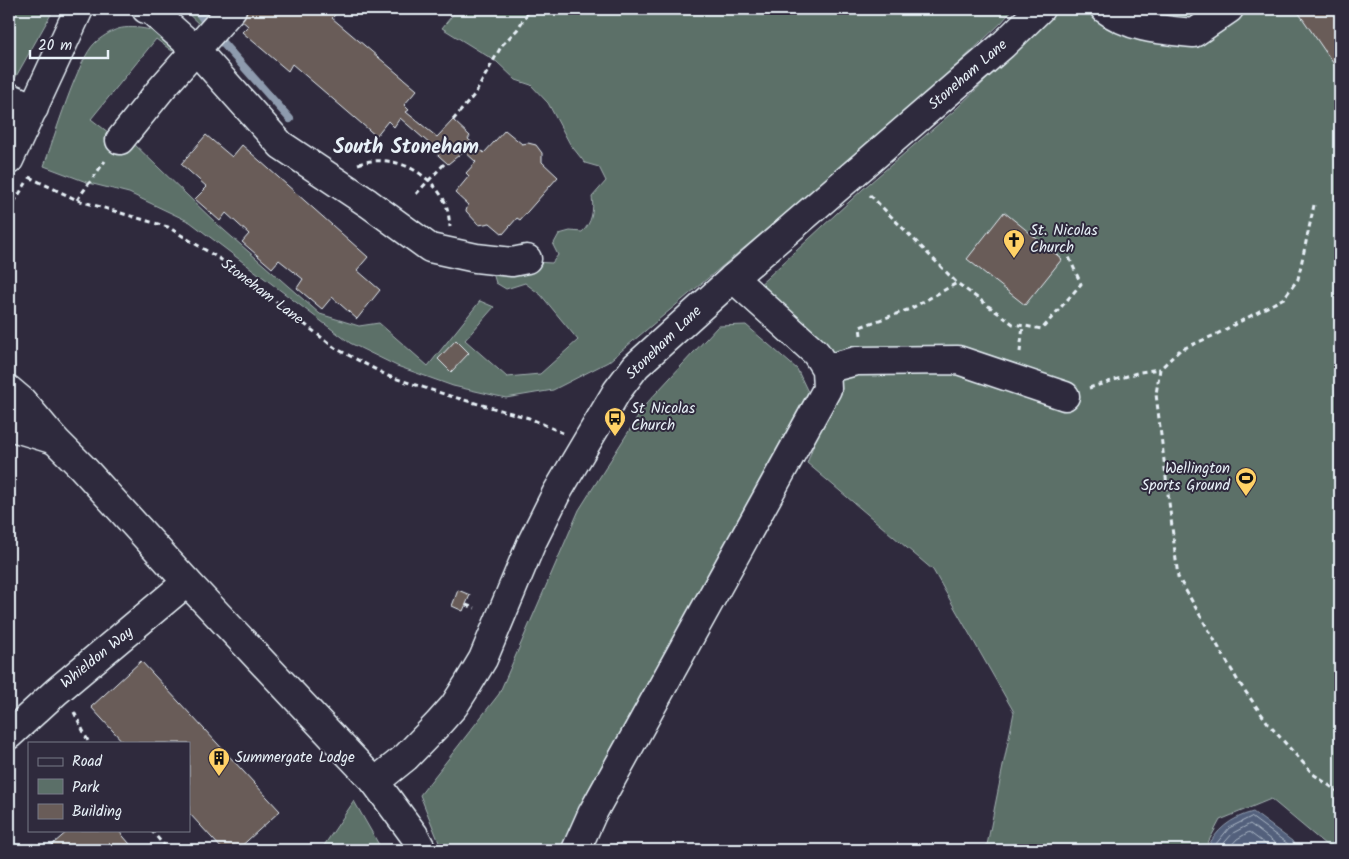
<svg xmlns="http://www.w3.org/2000/svg" width="1349" height="859" viewBox="0 0 1349 859" font-family="Kalam,sans-serif">
	<rect width="100%" height="100%" fill="#2f2a3d"/>
	<filter id="ink" filterUnits="userSpaceOnUse"><feTurbulence type="fractalNoise" baseFrequency=".02" numOctaves="2"/><feDisplacementMap in="SourceGraphic" scale="10" xChannelSelector="R" yChannelSelector="G"/><feConvolveMatrix kernelMatrix="1 2 1 2 8 2 1 2 1" color-interpolation-filters="sRGB"/></filter>
	<g filter="url(#ink)">
		<g fill="#5b6f68" stroke="#a2b0b0">
			<polygon points="9,9 54,9 14,80 9,72"/>
			<polygon points="183,9 221,9 203,28"/>
			<path d="M452 9H1013L1002 22 918 102 608 362 553 390 506 398 453 386 397 366 350 343 190 222 129 193 89 183 44 166C53 141 78 58 95 43 100 38 111 31 118 29 135 24 161 32 177 38V47L172 51 156 39 91 119 122 143 129 139 217 224 320 314 359 326 379 323 428 366 480 301 494 307 465 340 507 377 540 374 578 340 541 295 525 283 506 289 496 283 493 273 534 262 552 263 558 255 553 245 559 234 570 231 582 232C592 223 594 210 592 197L606 181 599 167 585 163 570 144 548 103 531 85 516 80 497 62 442 28 455 12Z"/>
			<polygon points="1059,9 1340,9 1340,850 1332,850 1271,799 1220,820 1204,850 986,850 1014,712 933,570 807,463 832,394 839,357 755,289 863,189 955,110"/>
			<polygon points="746,325 797,369 808,392 581,803 562,850 442,850 420,795 499,694 579,510 646,404 718,326"/>
			<polygon points="354,801 382,850 321,850"/>
		</g>
		<path fill="#52617c" stroke="#8e9bae" d="M1253 812 1292 841 1297 850H1206C1216 830 1230 818 1253 812Z"/>
		<g fill="none" stroke-linecap="round" stroke-linejoin="round">
			<g stroke="#acb7c6" stroke-width="1">
				<polyline points="1211,850 1229,828 1251,817 1288,844 1291,850"/>
				<polyline points="1218,850 1233,833 1250,824 1284,850"/>
				<polyline points="1227,850 1237,839 1249,832 1273,850"/>
			</g>
			<g stroke="#8e9bae" stroke-width="8">
				<polyline points="196,9 205,22"/>
				<polyline points="221,41 290,119"/>
			</g>
		</g>
		<g fill="#695c58" stroke="#e8f1f8">
			<polygon points="249,9 341,9 332,18 417,90 404,105 409,110 406,112 437,137 453,120 470,136 468,139 484,153 505,130 522,144 528,143 536,145 542,153 542,162 558,177 520,220 517,218 503,234 490,223 479,225 466,211 468,205 455,193 469,176 466,173 476,162 464,151 448,164 429,147 431,145 400,118 394,127 388,121 376,136 292,64 288,71 242,32 248,26 240,19"/>
			<polygon points="1296,9 1340,9 1340,73"/>
			<polygon points="206,135 232,157 242,145 368,257 357,270 380,290 357,319 332,297 322,309 297,288 303,279 279,260 272,268 242,242 249,234 226,213 220,221 195,199 207,187 181,164"/>
			<polygon points="1004,212 1062,259 1025,305 967,259"/>
			<polygon points="456,340 469,353 451,372 438,359"/>
			<polygon points="458,590 470,595 463,611 452,606"/>
			<polygon points="141,661 280,811 237,850 223,850 189,813 189,743 124,743 91,707"/>
			<polygon points="69,830 118,830 135,850 46,850"/>
		</g>
		<g fill="none" stroke-linecap="round" stroke-linejoin="round">
			<g stroke="#e8f1f8" stroke-width="31">
				<g id="minor">
					<polyline points="146,9 152,11 196,50 281,145 368,203 430,248 476,258 512,262 527,259"/>
					<path d="M1105 9C1131 29 1162 30 1194 33L1229 9"/>
					<polyline points="9,97 34,108"/>
					<polyline points="120,140 161,89 232,9"/>
					<polyline points="9,160 79,9"/>
					<polyline points="826,369 856,361 958,360 1065,396"/>
					<polyline points="9,390 22,401 55,440 82,467 187,582 375,782 414,835 422,850"/>
					<polyline points="9,426 55,440"/>
					<polyline points="9,735 57,691 187,582"/>
					<polyline points="375,782 406,757 438,724 454,706 468,684 483,659 531,544 556,494 617,391 636,366 733,278 1003,45 1040,9"/>
					<polyline points="576,850 592,814 827,389 826,369 816,353 733,278"/>
				</g>
			</g>
			<g stroke="#e8f1f8" stroke-width="3" stroke-dasharray="5 4" stroke-linecap="butt">
				<polyline points="453,120 475,94 502,45 517,30 530,9"/>
				<path d="M358 164C392 153 427 170 444 200 448 207 449 218 450 227"/>
				<polyline points="29,177 77,200 168,227 228,264 335,348 388,376 450,396 529,418 563,433"/>
				<polyline points="416,194 446,162"/>
				<polyline points="870,195 957,283 1013,324 1042,329 1081,284 1068,255"/>
				<polyline points="77,200 105,161"/>
				<polyline points="1314,205 1298,279 1284,298 1215,335 1180,350 1160,369 1156,394 1178,577 1238,681 1270,726 1313,774 1340,793"/>
				<polyline points="9,210 28,180"/>
				<polyline points="861,335 860,327 910,309 957,283"/>
				<polyline points="1020,352 1023,326"/>
				<polyline points="1089,388 1140,372 1160,369"/>
				<polyline points="466,605 475,608"/>
				<polyline points="74,712 89,743"/>
				<polyline points="151,830 168,850"/>
			</g>
			<use href="#minor" stroke="#2f2a3d" stroke-width="28"/>
		</g>
	</g>
	<defs>
		<g id="church-pin" transform="scale(1.125)"><path d="M0 17L-7.5 6A9.5 9.5 0 1 1 7.5 6Z" fill="#ffd166" stroke="#2f2a3d"/><path d="M-1.2-6h2.4v3.5h3.3v2.4h-3.3V6h-2.4V-.1h-3.3v-2.4h3.3Z" fill="#111"/></g>
		<g id="bus-pin" transform="scale(1.125)"><path d="M0 17L-7.5 6A9.5 9.5 0 1 1 7.5 6Z" fill="#ffd166" stroke="#2f2a3d"/><path d="M-5-6H5V4H4V6H2V4H-2V6H-4V4H-5ZM-3.5-4V0h7V-4ZM-3.5 1.2v1.5H-2V1.2ZM2 1.2v1.5H3.5V1.2Z" fill="#111"/></g>
		<g id="stadium-pin" transform="scale(1.125)"><path d="M0 17L-7.5 6A9.5 9.5 0 1 1 7.5 6Z" fill="#ffd166" stroke="#2f2a3d"/><path d="M0-5a6.5 5 0 1 0 0 10a6.5 5 0 1 0 0-10ZM-3.5-1.8h7v3.6h-7Z" fill="#111"/></g>
		<g id="building-pin" transform="scale(1.125)"><path d="M0 17L-7.5 6A9.5 9.5 0 1 1 7.5 6Z" fill="#ffd166" stroke="#2f2a3d"/><path d="M-4-6H4V6H1V3H-1V6H-4ZM-2.5-4.3h1.7v1.8h-1.7ZM.8-4.3h1.7v1.8H.8ZM-2.5-1h1.7V.8h-1.7ZM.8-1h1.7V.8H.8Z" fill="#111"/></g>
	</defs>
	<g fill-rule="evenodd">
		<use href="#church-pin" x="1014" y="240"/>
		<use href="#bus-pin" x="615" y="418"/>
		<use href="#stadium-pin" x="1246" y="478"/>
		<use href="#building-pin" x="219" y="758"/>
	</g>
	<g text-anchor="middle" dominant-baseline="central" stroke-width="4" stroke-linejoin="round" paint-order="stroke">
		<g font-size="15" fill="#e8f1f8" stroke="#2f2a3d">
			<text transform="translate(968 75) rotate(-41)">Stoneham Lane</text>
			<text transform="translate(262 292) rotate(37)">Stoneham Lane</text>
			<text transform="translate(664 343) rotate(-44)">Stoneham Lane</text>
			<text transform="translate(97 658) rotate(-39)">Whieldon Way</text>
		</g>
		<g font-size="15" fill="#e8f1f8" stroke="#2f2a3d" text-anchor="start">
			<text x="1030" y="231">St. Nicolas<tspan x="1030" dy="17">Church</tspan></text>
			<text x="631" y="409">St Nicolas<tspan x="631" dy="17">Church</tspan></text>
			<text x="1230" y="469" text-anchor="end">Wellington<tspan x="1230" dy="17">Sports Ground</tspan></text>
			<text x="235" y="758">Summergate Lodge</text>
		</g>
		<g font-size="20" font-weight="bold" fill="#e8f1f8" stroke="#2f2a3d">
			<text x="406" y="148">South Stoneham</text>
		</g>
	</g>
	<rect width="1349" height="859" fill="none" stroke="#2f2a3d" stroke-width="30"/>
	<rect x="15" y="15" width="1319" height="829" fill="none" stroke="#e8f1f8" stroke-width="2" filter="url(#ink)"/>
	<rect x="28" y="742" width="162" height="90" fill="#2f2a3d" stroke="#797a88"/>
	<rect x="38" y="758" width="25" height="8" fill="#2f2a3d" stroke="#797a88"/>
	<text x="72" y="766" font-size="15" fill="#e8f1f8">Road</text>
	<rect x="38" y="779" width="25" height="15" fill="#5b6f68" stroke="#797a88"/>
	<text x="72" y="792" font-size="15" fill="#e8f1f8">Park</text>
	<rect x="38" y="804" width="25" height="15" fill="#695c58" stroke="#797a88"/>
	<text x="72" y="816" font-size="15" fill="#e8f1f8">Building</text>
	<path d="M30 50v8h78v-8" fill="none" stroke="#e8f1f8" stroke-width="2.5"/>
	<text x="38" y="50" font-size="15" fill="#e8f1f8" stroke="#2f2a3d" stroke-width="4" paint-order="stroke">20 m</text>
</svg>
